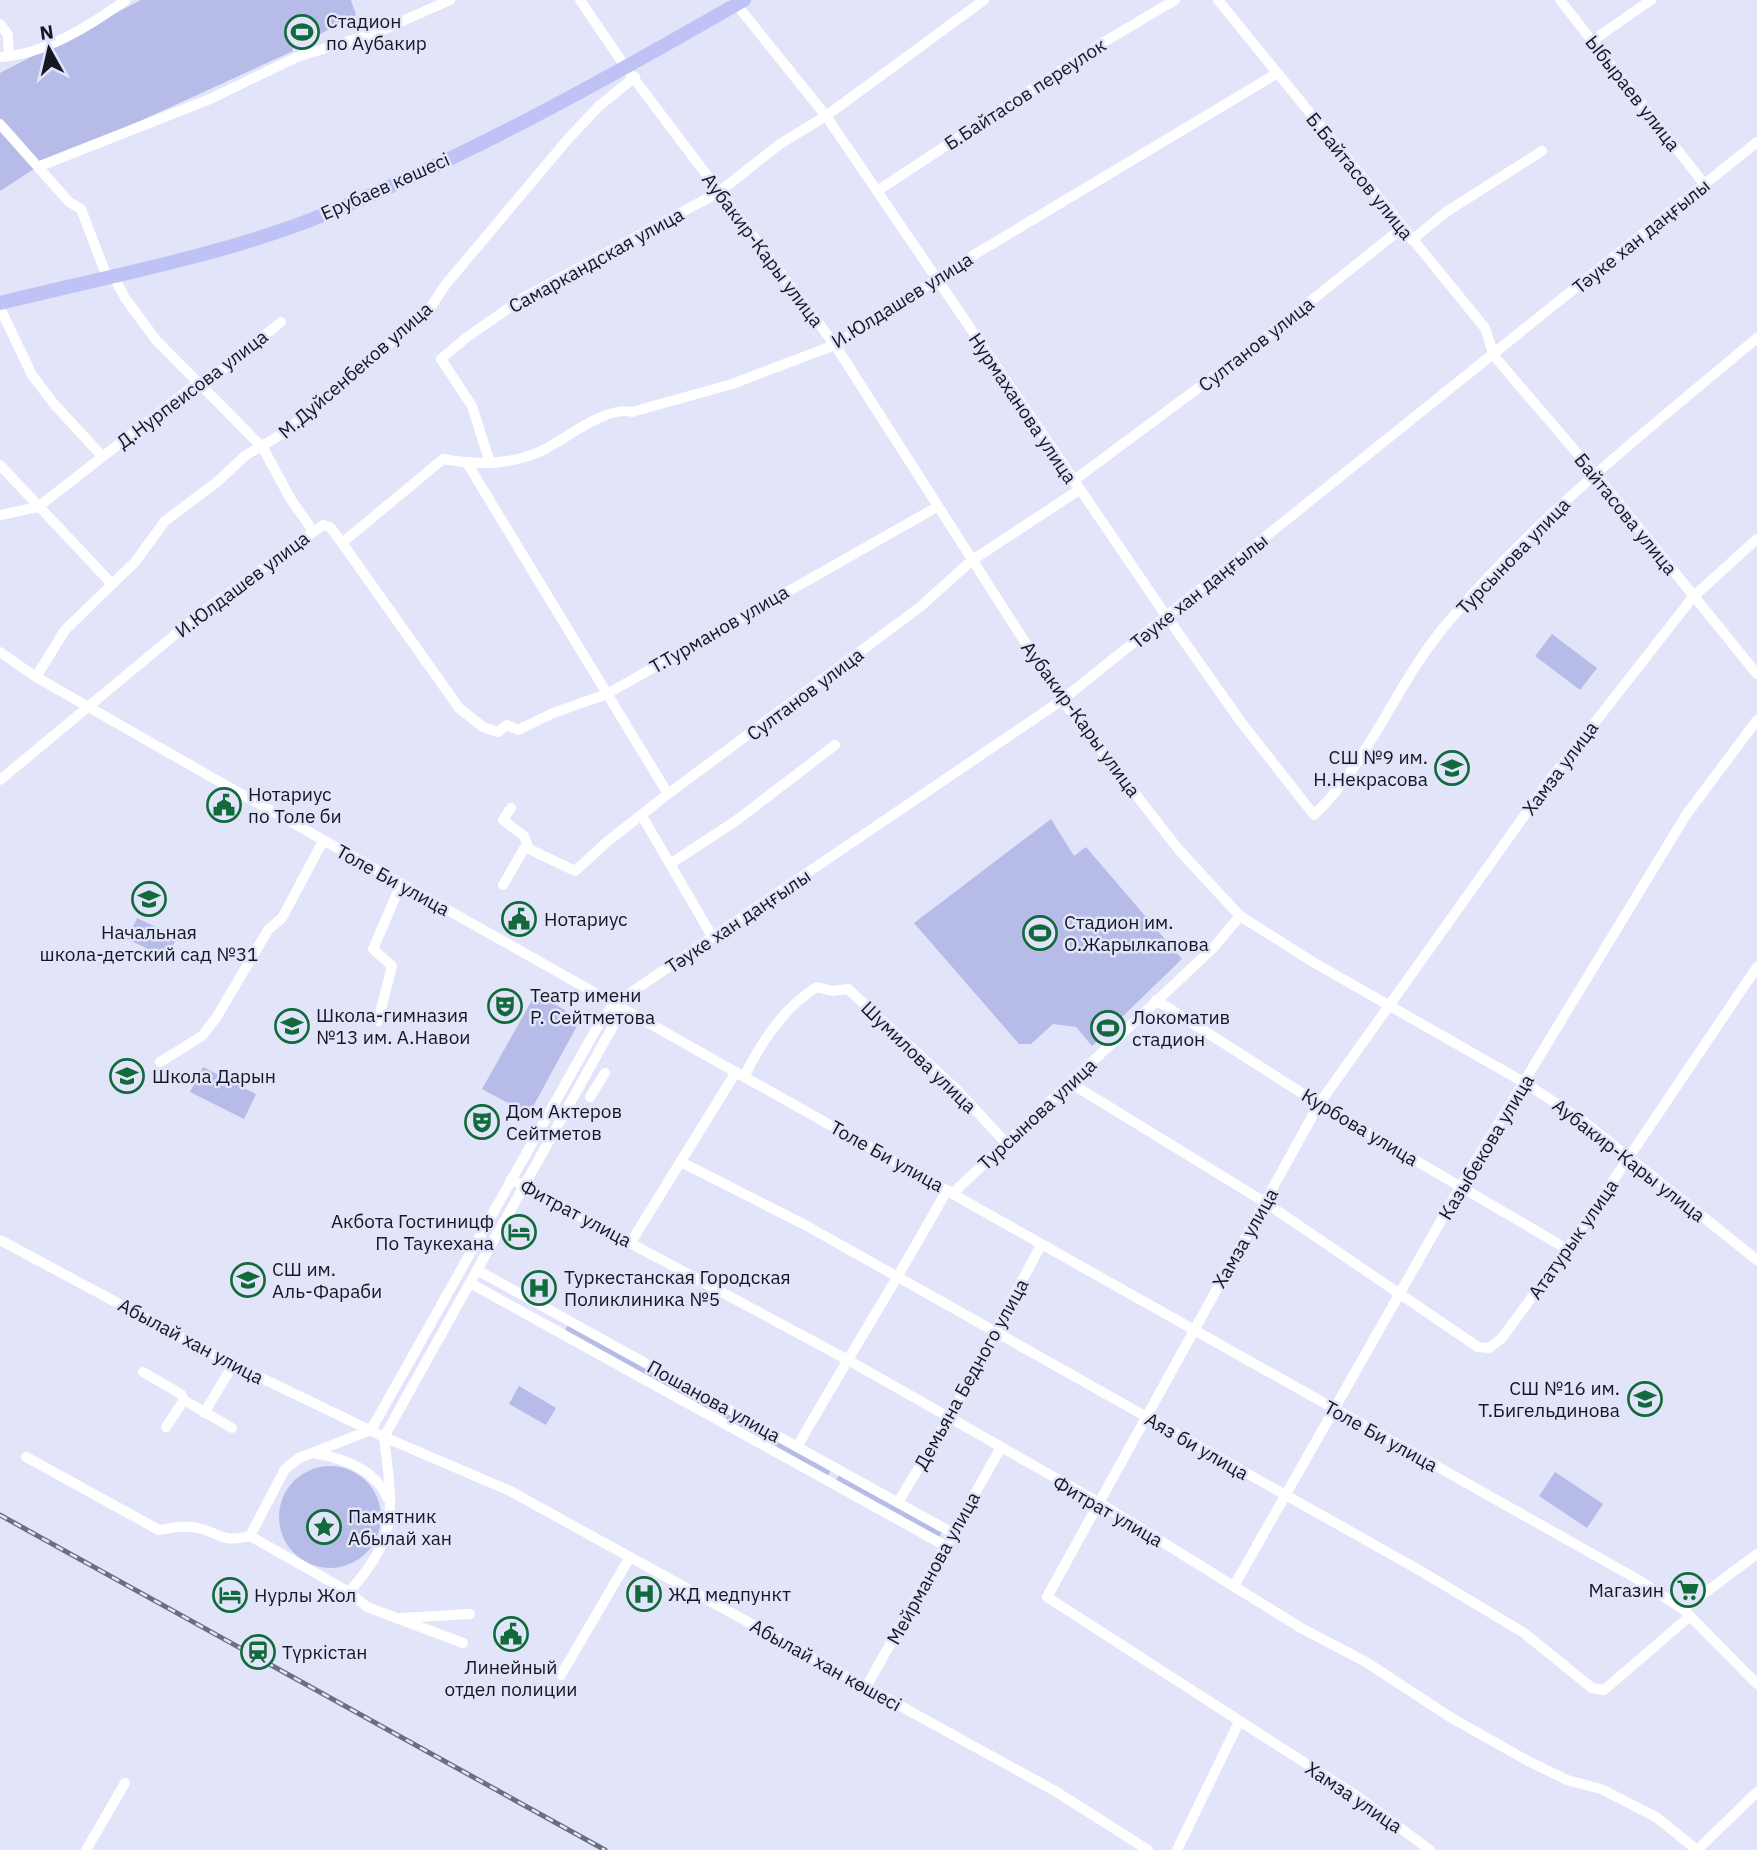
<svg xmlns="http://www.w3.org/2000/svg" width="1757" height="1850" viewBox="0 0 1757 1850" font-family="'IBM Plex Sans',sans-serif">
	<rect width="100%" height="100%" fill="#e2e5fa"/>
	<g fill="#b6bce7">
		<polygon points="141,0 351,0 356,15 292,49 293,51 31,171 0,191 0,73"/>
		<polygon points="1552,634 1597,668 1580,690 1535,656"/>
		<polygon points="1051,819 1074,856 1086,847 1182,959 1092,1046 1076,1027 1053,1024 1031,1044 1019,1044 914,923"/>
		<polygon points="137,918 177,937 167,958 127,939"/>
		<polygon points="536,993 576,1017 577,1026 529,1114 482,1089"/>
		<polygon points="203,1067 256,1094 244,1119 190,1092"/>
		<polygon points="568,1325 714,1406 713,1411 710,1413 564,1332"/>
		<polygon points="519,1386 556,1408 546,1425 509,1404"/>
		<polygon points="726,1412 831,1470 827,1477 722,1419"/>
		<circle cx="330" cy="1517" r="51"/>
		<polygon points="1555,1472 1603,1504 1587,1528 1539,1496"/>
		<polygon points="839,1475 942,1532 938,1539 835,1482"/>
	</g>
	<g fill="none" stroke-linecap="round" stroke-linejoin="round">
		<g stroke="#fff" stroke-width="10">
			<polyline points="580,0 626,68 835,345 1062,700 1179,850 1240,916 1313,962 1525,1083 1583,1121 1757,1260"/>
			<path d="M733 0 826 116 1167 617 1241 722 1314 815C1370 761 1395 686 1444 627 1535 517 1649 429 1757 338"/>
			<polyline points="1218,0 1485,328 1494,356 1595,474 1757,674"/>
			<polyline points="1560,0 1705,185"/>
			<polyline points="0,24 8,35 9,56"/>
			<polyline points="1592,41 1651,0"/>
			<path d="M0 57C44 55 91 25 126 0"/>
			<polyline points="0,124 69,202 81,209 107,277"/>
			<polyline points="40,166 210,99 297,57 378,32 450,0"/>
			<polyline points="877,191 1104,42 1175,0"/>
			<polyline points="1412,240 1446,212 1542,151"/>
			<polyline points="113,275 125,298 156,340 263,448 290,498 313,531"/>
			<polyline points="0,308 32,375 54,404 102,456"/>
			<polyline points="467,463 668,794"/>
			<polyline points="490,463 472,406 441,359 467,337 525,297 719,192 780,144 826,116 984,0"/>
			<polyline points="0,465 112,584"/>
			<polyline points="1073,481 1252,348 1402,228"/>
			<polyline points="0,515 38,507 191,388 210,380 281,322"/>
			<polyline points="342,543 459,708 483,727 498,732 507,725 518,730 553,713 607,694 937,507"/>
			<polyline points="0,652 36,677 213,778 1637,1579 1683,1609 1757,1684"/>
			<polyline points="36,677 65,630 135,562 165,521 217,482 246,455 284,433 428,311 446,284 568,139 599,106 635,77"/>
			<path d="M0 780 201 613 323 525 331 528 342 543 443 459C475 465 509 465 539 452 564 441 605 405 632 412L732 384 835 345 977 253 1276 74"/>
			<polyline points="511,808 503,820 524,836 529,849"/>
			<polyline points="642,816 713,938"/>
			<polyline points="670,864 737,820 835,745"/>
			<polyline points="503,885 525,847 575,871 608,841 668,794 920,607 971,561 1079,490"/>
			<polyline points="1156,1000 1319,1104 1567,1249"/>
			<polyline points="378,1021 392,966 373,949 401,884"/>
			<polyline points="160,1062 202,1036 216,1018 268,930 282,918 323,841"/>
			<path d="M744 1077C761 1042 784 1007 817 987L832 991 848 989 957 1090 1005 1142"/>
			<polyline points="1072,1084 1266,1203 1478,1347 1489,1348 1502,1338 1567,1249 1757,967"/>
			<polyline points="590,1097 605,1073"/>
			<polyline points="681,1162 807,1226 1419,1570 1524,1633 1592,1688 1604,1690 1690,1616"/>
			<polyline points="511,1179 848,1360 1098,1502 1301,1628 1366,1662 1450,1717 1528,1761 1567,1780 1601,1789 1656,1817 1697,1850"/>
			<polyline points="953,1193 1214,947 1240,916"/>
			<polyline points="0,1240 222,1359 384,1437 510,1491 1055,1791 1148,1850"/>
			<polyline points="631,1242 736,1072"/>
			<polyline points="477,1270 951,1532"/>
			<polyline points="470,1283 944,1545"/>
			<polyline points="143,1372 181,1394 184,1400"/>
			<polyline points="204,1413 233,1365"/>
			<polyline points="166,1427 184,1400 232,1428"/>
			<polyline points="371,1430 599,1024 614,1004 1062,700 1757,142"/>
			<path d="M371 1430 299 1458 285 1469 250 1536 349 1592C401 1533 392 1508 384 1437"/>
			<polyline points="384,1437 613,1026 614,1006"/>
			<path d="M797 1447C846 1361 899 1277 947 1190"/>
			<path d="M313 1453C343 1458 376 1469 388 1499"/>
			<path d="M26 1457 159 1530C173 1528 184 1525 198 1528 223 1534 221 1543 250 1536"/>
			<polyline points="898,1502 948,1420 1041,1245"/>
			<polyline points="1234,1586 1460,1187 1686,815 1757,720"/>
			<polyline points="349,1592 367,1607 463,1643"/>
			<polyline points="1683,1609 1757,1554"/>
			<polyline points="400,1618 470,1614"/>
			<polyline points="561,1675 630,1557"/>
			<polyline points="866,1687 1000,1449"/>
			<polyline points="86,1850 125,1783"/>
			<polyline points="1177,1850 1239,1722"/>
			<polyline points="1430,1850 1358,1797 1047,1597 1319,1104 1549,781 1693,597 1757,539"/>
			<polyline points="1697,1850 1757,1792"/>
		</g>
		<path stroke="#bec2f5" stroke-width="14" d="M0 303C104 277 212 258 313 219 462 160 605 80 744 0"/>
		<g stroke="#6b6e7d" stroke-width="5">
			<polyline id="rail" points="0,1515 605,1850"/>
		</g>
		<use href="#rail" stroke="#e2e5fa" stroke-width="2.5" stroke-dasharray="8" stroke-linecap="butt"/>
	</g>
	<defs>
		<g id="stadium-ring" transform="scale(1.75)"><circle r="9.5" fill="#e2e5fa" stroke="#126a3c" stroke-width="1.5"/><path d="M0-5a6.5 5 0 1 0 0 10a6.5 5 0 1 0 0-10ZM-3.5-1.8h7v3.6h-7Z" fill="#126a3c"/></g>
		<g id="school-ring" transform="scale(1.75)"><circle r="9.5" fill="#e2e5fa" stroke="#126a3c" stroke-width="1.5"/><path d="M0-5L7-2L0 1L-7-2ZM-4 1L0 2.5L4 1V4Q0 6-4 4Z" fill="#126a3c"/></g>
		<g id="civic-ring" transform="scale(1.75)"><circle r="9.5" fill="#e2e5fa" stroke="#126a3c" stroke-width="1.5"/><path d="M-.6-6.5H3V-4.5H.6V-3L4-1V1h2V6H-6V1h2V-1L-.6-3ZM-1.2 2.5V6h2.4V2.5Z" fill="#126a3c"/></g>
		<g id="theatre-ring" transform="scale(1.75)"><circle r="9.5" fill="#e2e5fa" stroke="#126a3c" stroke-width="1.5"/><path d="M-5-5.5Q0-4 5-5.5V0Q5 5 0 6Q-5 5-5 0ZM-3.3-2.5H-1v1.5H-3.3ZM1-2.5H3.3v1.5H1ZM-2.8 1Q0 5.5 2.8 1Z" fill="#126a3c"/></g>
		<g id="hotel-ring" transform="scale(1.75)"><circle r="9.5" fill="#e2e5fa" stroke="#126a3c" stroke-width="1.5"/><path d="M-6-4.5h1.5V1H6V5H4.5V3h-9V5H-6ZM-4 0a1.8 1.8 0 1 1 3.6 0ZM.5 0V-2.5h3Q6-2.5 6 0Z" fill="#126a3c"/></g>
		<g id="hospital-ring" transform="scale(1.75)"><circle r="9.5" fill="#e2e5fa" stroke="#126a3c" stroke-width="1.5"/><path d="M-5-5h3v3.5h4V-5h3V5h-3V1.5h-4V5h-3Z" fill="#126a3c"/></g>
		<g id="sight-ring" transform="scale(1.75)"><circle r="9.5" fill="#e2e5fa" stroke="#126a3c" stroke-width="1.5"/><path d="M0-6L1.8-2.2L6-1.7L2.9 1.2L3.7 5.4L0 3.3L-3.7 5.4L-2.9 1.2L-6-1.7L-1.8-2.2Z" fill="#126a3c"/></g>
		<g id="supermarket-ring" transform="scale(1.75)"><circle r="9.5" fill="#e2e5fa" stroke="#126a3c" stroke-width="1.5"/><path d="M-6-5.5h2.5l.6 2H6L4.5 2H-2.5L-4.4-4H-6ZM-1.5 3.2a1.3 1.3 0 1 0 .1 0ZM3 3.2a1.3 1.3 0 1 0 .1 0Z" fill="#126a3c"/></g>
		<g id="station-ring" transform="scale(1.75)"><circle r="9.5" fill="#e2e5fa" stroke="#126a3c" stroke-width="1.5"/><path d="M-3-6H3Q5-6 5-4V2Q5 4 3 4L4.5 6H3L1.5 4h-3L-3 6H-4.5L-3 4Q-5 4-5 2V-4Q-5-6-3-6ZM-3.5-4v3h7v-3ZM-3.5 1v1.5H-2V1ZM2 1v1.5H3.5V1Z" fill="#126a3c"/></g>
	</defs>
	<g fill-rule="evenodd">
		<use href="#stadium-ring" x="302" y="32"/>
		<use href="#school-ring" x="1452" y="768"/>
		<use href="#civic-ring" x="224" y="805"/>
		<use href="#school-ring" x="149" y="899"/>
		<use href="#civic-ring" x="519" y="919"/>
		<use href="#stadium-ring" x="1040" y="933"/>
		<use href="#theatre-ring" x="505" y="1006"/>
		<use href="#school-ring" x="292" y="1026"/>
		<use href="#stadium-ring" x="1108" y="1028"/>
		<use href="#school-ring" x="127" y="1076"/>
		<use href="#theatre-ring" x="482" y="1122"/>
		<use href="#hotel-ring" x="519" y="1232"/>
		<use href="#school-ring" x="248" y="1280"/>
		<use href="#hospital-ring" x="539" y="1288"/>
		<use href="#school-ring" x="1645" y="1399"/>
		<use href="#sight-ring" x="324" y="1527"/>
		<use href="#supermarket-ring" x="1688" y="1590"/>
		<use href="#hospital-ring" x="644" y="1594"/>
		<use href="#hotel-ring" x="230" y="1595"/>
		<use href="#civic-ring" x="511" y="1634"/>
		<use href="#station-ring" x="258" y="1652"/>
	</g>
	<g text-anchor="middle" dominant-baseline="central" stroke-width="5" stroke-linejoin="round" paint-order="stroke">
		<g font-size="19" fill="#151723" stroke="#e2e5fa" text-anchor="start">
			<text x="326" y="21">Стадион<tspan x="326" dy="22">по Аубакир</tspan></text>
			<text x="1428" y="757" text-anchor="end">СШ №9 им.<tspan x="1428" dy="22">Н.Некрасова</tspan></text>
			<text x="248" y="794">Нотариус<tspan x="248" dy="22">по Толе би</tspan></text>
			<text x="544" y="919">Нотариус</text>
			<text x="1064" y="922">Стадион им.<tspan x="1064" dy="22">О.Жарылкапова</tspan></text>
			<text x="149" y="932" text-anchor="middle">Начальная<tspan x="149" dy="22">школа-детский сад №31</tspan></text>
			<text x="530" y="995">Театр имени<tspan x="530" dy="22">Р. Сейтметова</tspan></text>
			<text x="316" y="1015">Школа-гимназия<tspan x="316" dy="22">№13 им. А.Навои</tspan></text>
			<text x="1132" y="1017">Локоматив<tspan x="1132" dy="22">стадион</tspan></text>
			<text x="152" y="1076">Школа Дарын</text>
			<text x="506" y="1111">Дом Актеров<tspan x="506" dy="22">Сейтметов</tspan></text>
			<text x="494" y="1221" text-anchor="end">Акбота Гостиницф<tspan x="494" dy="22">По Таукехана</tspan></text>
			<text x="272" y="1269">СШ им.<tspan x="272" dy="22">Аль-Фараби</tspan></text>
			<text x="564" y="1277">Туркестанская Городская<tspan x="564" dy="22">Поликлиника №5</tspan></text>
			<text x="1620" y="1388" text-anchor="end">СШ №16 им.<tspan x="1620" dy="22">Т.Бигельдинова</tspan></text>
			<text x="348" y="1516">Памятник<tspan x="348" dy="22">Абылай хан</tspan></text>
			<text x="1664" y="1590" text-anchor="end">Магазин</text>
			<text x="668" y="1594">ЖД медпункт</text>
			<text x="254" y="1595">Нурлы Жол</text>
			<text x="282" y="1652">Түркістан</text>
			<text x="511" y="1667" text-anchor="middle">Линейный<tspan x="511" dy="22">отдел полиции</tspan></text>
		</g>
		<g font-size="19" fill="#151723" stroke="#e2e5fa">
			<text transform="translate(1633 93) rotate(52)">Ыбыраев улица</text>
			<text transform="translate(1025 94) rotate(-33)">Б.Байтасов переулок</text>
			<text transform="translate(1360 176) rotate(51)">Б.Байтасов улица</text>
			<text transform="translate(385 186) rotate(-24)">Ерубаев көшесі</text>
			<text transform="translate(1641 236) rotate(-39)">Тәуке хан даңғылы</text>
			<text transform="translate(763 250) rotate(53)">Аубакир-Кары улица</text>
			<text transform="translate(596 260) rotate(-29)">Самаркандская улица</text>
			<text transform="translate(902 300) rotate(-32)">И.Юлдашев улица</text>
			<text transform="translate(1256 344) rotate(-38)">Султанов улица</text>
			<text transform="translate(355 370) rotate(-41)">М.Дуйсенбеков улица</text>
			<text transform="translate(192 389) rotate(-37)">Д.Нурпеисова улица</text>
			<text transform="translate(1023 408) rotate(56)">Нурмаханова улица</text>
			<text transform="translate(1626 514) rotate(51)">Байтасова улица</text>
			<text transform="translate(1513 556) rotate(-46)">Турсынова улица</text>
			<text transform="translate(242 584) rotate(-37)">И.Юлдашев улица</text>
			<text transform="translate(1199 591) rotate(-39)">Тәуке хан даңғылы</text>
			<text transform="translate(719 629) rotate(-30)">Т.Турманов улица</text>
			<text transform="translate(805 694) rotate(-37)">Султанов улица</text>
			<text transform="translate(1081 719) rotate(54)">Аубакир-Кары улица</text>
			<text transform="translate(1560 768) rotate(-53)">Хамза улица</text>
			<text transform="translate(393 880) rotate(29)">Толе Би улица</text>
			<text transform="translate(738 921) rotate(-34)">Тәуке хан даңғылы</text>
			<text transform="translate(919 1057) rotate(44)">Шумилова улица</text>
			<text transform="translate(1037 1114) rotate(-43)">Турсынова улица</text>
			<text transform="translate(1360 1127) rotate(31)">Курбова улица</text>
			<text transform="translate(1486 1147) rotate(-59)">Казыбекова улица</text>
			<text transform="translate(887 1156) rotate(29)">Толе Би улица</text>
			<text transform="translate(1629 1160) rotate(38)">Аубакир-Кары улица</text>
			<text transform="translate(576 1213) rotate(28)">Фитрат улица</text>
			<text transform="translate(1245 1238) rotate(-60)">Хамза улица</text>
			<text transform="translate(1573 1239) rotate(-55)">Ататурык улица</text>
			<text transform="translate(191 1341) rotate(28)">Абылай хан улица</text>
			<text transform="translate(971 1374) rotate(-61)">Демьяна Бедного улица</text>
			<text transform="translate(714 1401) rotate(29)">Пошанова улица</text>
			<text transform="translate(1381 1436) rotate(29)">Толе Би улица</text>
			<text transform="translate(1197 1446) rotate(30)">Аяз би улица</text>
			<text transform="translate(1108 1511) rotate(30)">Фитрат улица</text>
			<text transform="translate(933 1568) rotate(-61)">Мейрманова улица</text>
			<text transform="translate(826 1665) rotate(29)">Абылай хан көшесі</text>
			<text transform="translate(1354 1797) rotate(34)">Хамза улица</text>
		</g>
	</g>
	<g transform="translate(49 49) rotate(352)" stroke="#e2e5fa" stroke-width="5" paint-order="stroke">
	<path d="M0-5L12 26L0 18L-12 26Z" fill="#151723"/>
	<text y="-10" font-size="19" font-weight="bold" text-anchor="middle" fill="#151723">N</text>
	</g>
</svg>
